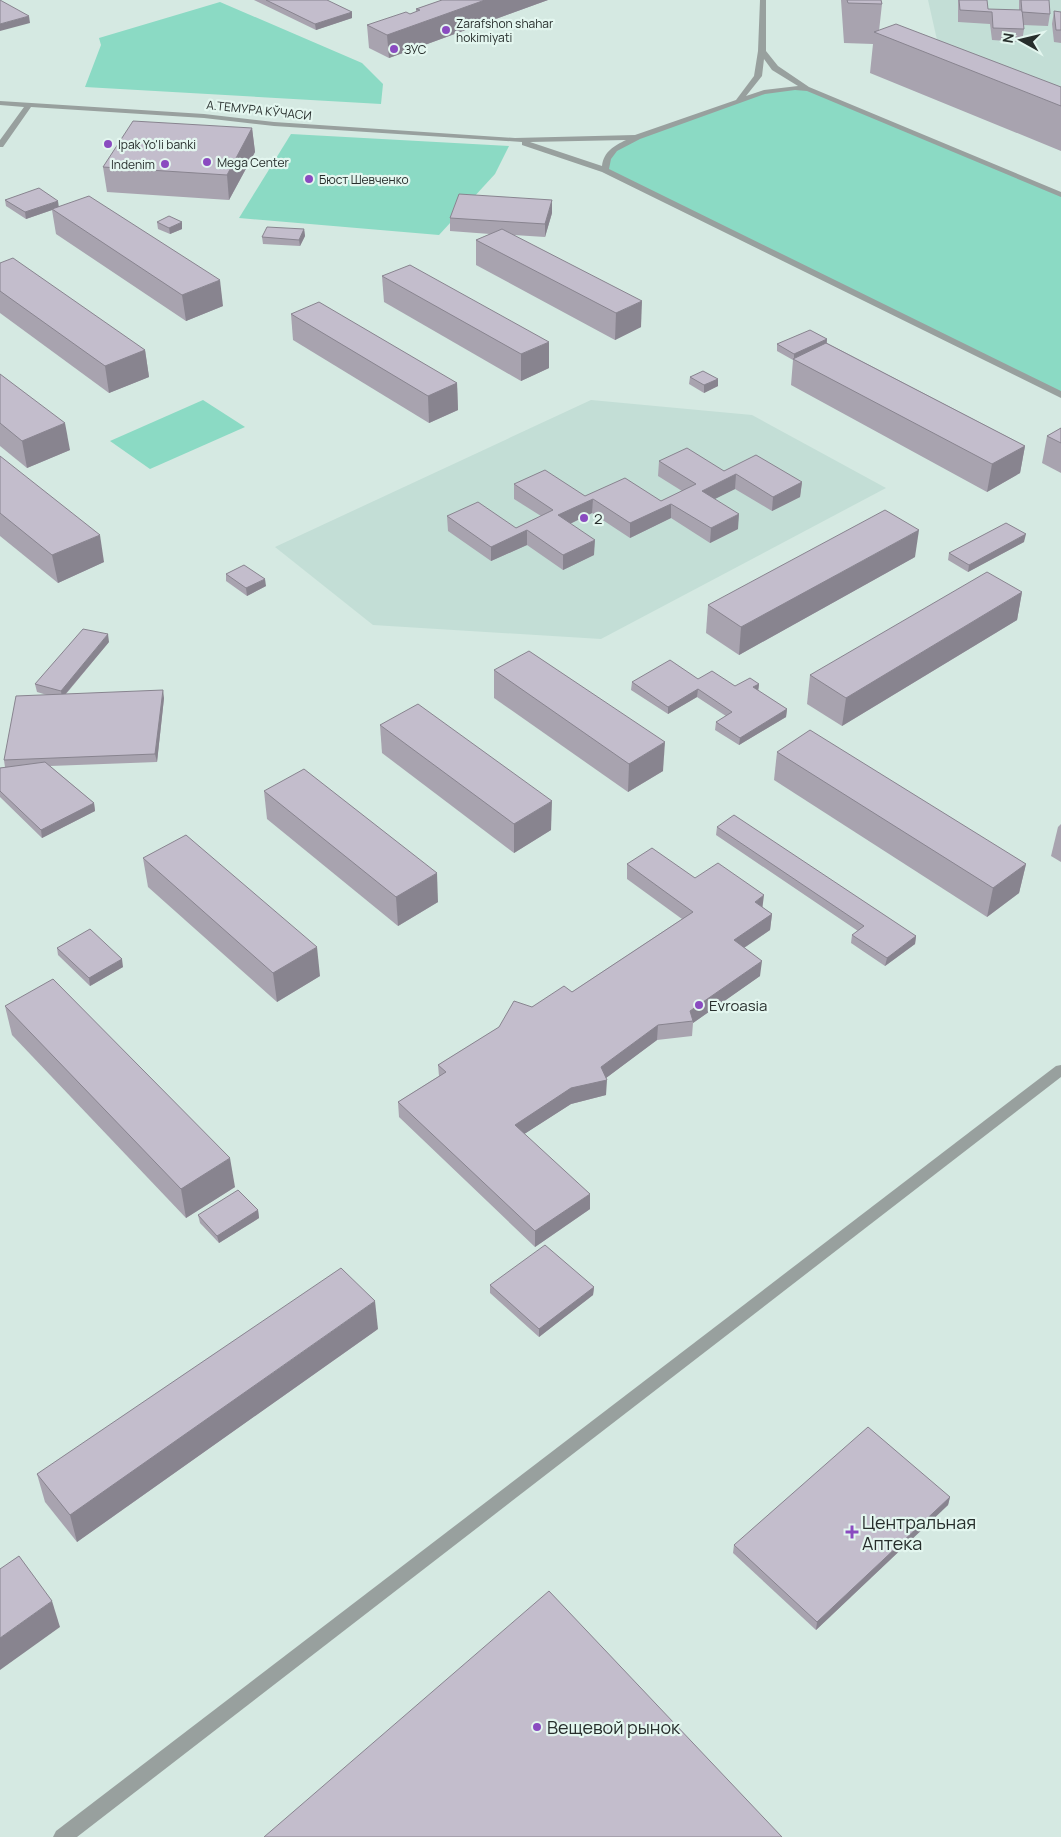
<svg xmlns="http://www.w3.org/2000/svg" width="1061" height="1837" viewBox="0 0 1061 1837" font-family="Manrope,sans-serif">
	<rect width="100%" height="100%" fill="#d5e9e2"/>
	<g fill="#c3ded6">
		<polygon points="928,0 1061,0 1061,109 942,62"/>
		<polygon points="591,400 752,415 886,488 601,639 373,625 275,547"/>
	</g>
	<g fill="#8bdac4">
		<polygon points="220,2 362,63 383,84 381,104 85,87 101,45 99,38"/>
		<polygon points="782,89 808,89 1061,195 1061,395 605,170 614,149 637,137 739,100"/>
		<polygon points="291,134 509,146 495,174 439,235 239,218"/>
		<polygon points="203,400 245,427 150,469 110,441"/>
	</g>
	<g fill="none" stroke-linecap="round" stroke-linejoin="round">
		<path fill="#98a09e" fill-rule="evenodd" d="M760 0H766V51L778 66 809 87 1061 192V197L807 91 795 90 765 94 640 139 617 151 611 159 609 169 1061 391V398L602 172 522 145V142L274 126 204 118 31 107 3 147H0V140L24 107 0 105V101L204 114 274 122 515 138 635 135 736 100 754 76 758 51ZM764 59 772 70 798 86 764 90 746 96 762 76ZM626 140C614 146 604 151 602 166L530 142Z"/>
		<polygon fill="#98a09e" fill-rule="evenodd" points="1061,1065 1061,1077 77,1837 53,1837 56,1831 1056,1066"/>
	</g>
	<g fill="#a8a3af">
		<polygon points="254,0 327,0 352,18 316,30"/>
		<polygon points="442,0 548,0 389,58 369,48 367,25 410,14 416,12 416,9"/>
		<polygon points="841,0 881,0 882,4 879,31 1061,87 1061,151 870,73 873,44 844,43"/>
		<polygon points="958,0 987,0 988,9 1019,10 1019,0 1049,0 1050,14 1048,26 1023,25 1024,29 1022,42 992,40 990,24 958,22"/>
		<polygon points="1054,11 1061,12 1061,43 1054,42 1052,24"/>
		<polygon points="252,128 255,152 229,200 107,192 103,167"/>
		<polygon points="5,200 59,206 223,306 186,321 56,234 52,210 26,219 6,206"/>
		<polygon points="552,213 545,237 514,235 641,327 615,340 476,265 476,240 490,234 450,231 450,218"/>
		<polygon points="157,222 182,229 170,234 158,229"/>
		<polygon points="304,229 305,236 300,246 263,244 262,237"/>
		<polygon points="0,263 145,350 149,377 109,393 0,313"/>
		<polygon points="382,276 549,368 521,381 384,302"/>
		<polygon points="291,314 457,383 458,410 429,423 293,340"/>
		<polygon points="827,339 827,343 1025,446 1020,473 987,492 791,385 793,360 777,351 777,344"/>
		<polygon points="0,374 70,450 27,468 0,446"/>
		<polygon points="690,377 718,379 718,386 704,393 689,384"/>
		<polygon points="1061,428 1061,473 1042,463 1047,436"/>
		<polygon points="0,456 104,562 58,583 0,536"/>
		<polygon points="659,461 802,482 800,497 772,511 735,489 714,499 738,529 710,543 671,518 630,538 592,513 570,524 594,555 563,570 527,545 491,561 448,531 447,516 516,528 541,516 514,499 514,484 585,496 661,501 682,491 658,476"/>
		<polygon points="1024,542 968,572 948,560 949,553"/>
		<polygon points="915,557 739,655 706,633 708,605"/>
		<polygon points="226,574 266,586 247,596 226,581"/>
		<polygon points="1022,592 1017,620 842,726 807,704 810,675"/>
		<polygon points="109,642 66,694 164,698 157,762 50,766 94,803 95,811 42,838 0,797 0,768 5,767 4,760 47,695 37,692 35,684"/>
		<polygon points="494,670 663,771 628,792 494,698"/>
		<polygon points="698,679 735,686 759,684 758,691 787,709 786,717 739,745 715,730 716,722 726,716 697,697 668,714 631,690 632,682"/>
		<polygon points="380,725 551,830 514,853 382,753"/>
		<polygon points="777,752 1026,864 1019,893 987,917 774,780"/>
		<polygon points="264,791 438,902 398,926 267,819"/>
		<polygon points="1061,824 1061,862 1051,856 1058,827"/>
		<polygon points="717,827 916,936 915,944 885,966 851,943 852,935 858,931 716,835"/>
		<polygon points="143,858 320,976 277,1002 148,887"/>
		<polygon points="627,864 695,878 762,907 772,914 770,930 744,948 760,976 693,1023 692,1036 657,1040 606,1078 606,1095 571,1104 524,1134 590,1209 535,1247 399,1117 398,1102 439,1076 438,1065 532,1007 572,992 682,919 627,879"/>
		<polygon points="57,948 123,967 90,986 58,955"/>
		<polygon points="5,1006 235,1187 186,1218 12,1035"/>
		<polygon points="258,1210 259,1218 219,1243 200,1223 198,1215"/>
		<polygon points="490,1285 594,1287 593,1295 539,1337 490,1293"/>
		<polygon points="378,1329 77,1542 45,1502 37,1474"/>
		<polygon points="950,1497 948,1505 816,1630 733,1553 734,1545"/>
	</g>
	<g fill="#88848f">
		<polygon points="485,0 548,0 389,58 387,35"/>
		<polygon points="352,12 352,18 316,30 315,24"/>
		<polygon points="29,16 30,23 0,31 0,24"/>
		<polygon points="252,128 255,152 229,200 227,175"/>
		<polygon points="552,200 552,213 545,237 545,224"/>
		<polygon points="58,201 59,208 52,209 52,210 26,219 25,212"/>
		<polygon points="182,222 182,229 170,234 169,228"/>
		<polygon points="304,229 305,236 300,246 299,240"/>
		<polygon points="220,280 223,306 186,321 182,295"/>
		<polygon points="642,301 641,327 615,340 616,313"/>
		<polygon points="827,339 826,346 794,359 794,354"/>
		<polygon points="549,342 549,368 521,381 521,354"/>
		<polygon points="145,350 149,377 109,393 105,366"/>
		<polygon points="718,379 718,386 704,393 704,385"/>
		<polygon points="457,383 458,410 429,423 428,396"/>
		<polygon points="65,423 70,450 27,468 22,441"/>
		<polygon points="1025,446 1020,473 987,492 992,464"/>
		<polygon points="736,474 735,489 701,506 702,491"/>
		<polygon points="802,482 800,497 772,511 773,497"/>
		<polygon points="593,499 592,513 557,530 558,515"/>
		<polygon points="671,504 671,518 630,538 630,523"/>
		<polygon points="739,514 738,529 710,543 711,528"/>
		<polygon points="527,530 527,545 491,561 491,547"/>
		<polygon points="919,530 915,557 739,655 741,627"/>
		<polygon points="1026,534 1024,542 968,572 969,565"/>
		<polygon points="100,535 104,562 58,583 52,555"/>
		<polygon points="595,540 594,555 563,570 563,555"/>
		<polygon points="265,579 266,586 247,596 246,588"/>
		<polygon points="1022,592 1017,620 842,726 846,698"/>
		<polygon points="108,634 109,642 62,698 61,691"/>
		<polygon points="759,684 758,692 753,687"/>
		<polygon points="698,689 697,697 668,714 668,707"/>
		<polygon points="163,690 164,698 157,762 155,754"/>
		<polygon points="787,709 786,717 739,745 740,738"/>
		<polygon points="665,742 663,771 628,792 629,764"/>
		<polygon points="552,801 551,830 514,853 514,824"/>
		<polygon points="94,803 95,811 42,838 41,830"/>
		<polygon points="1026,864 1019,893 987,917 993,888"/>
		<polygon points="437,873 438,902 398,926 396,897"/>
		<polygon points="764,895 762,911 755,902"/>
		<polygon points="772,914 770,930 732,956 734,940"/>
		<polygon points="916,936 915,944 885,966 887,958"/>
		<polygon points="317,947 320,976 277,1002 273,973"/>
		<polygon points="122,959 123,967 90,986 89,978"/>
		<polygon points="762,961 760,976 693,1023 693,1021 690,1011"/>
		<polygon points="658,1025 657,1040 602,1081 607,1080 606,1095 571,1104 515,1140 515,1125 601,1067"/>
		<polygon points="230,1158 235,1187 186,1218 181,1189"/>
		<polygon points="590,1194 590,1209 535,1247 535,1231"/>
		<polygon points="258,1210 259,1218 219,1243 217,1236"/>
		<polygon points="594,1287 593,1295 539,1337 539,1329"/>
		<polygon points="375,1301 378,1329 77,1542 70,1515"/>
		<polygon points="950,1497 948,1505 816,1630 817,1622"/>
		<polygon points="52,1601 60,1627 0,1670 0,1638"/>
	</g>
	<g fill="#c3bdcc" stroke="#88848f">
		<polygon points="0,0 29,16 0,24"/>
		<polygon points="266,0 327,0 352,12 315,24"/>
		<polygon points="442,0 485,0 387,35 367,25 406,12 410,14 420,10 416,9"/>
		<polygon points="847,0 881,0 882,4 848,3"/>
		<polygon points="959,0 987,0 988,9 1022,10 1024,29 993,28 992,12 960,10"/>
		<polygon points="1021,0 1049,0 1050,14 1022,12"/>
		<polygon points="1054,11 1061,12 1061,30 1056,30"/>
		<polygon points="896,24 1061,87 1061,106 874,32"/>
		<polygon points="133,121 252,128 227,175 103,167"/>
		<polygon points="39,188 58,201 25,212 5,200"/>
		<polygon points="459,194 552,200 545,224 450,218"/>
		<polygon points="89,196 220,280 182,295 52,209"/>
		<polygon points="169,216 182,222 169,228 157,222"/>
		<polygon points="267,227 304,229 299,240 262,237"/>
		<polygon points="502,229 642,301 616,313 476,240"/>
		<polygon points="13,258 145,350 105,366 0,291 0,263"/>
		<polygon points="410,265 549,342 521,354 382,276"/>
		<polygon points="319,302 457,383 428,396 291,314"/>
		<polygon points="810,330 827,339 794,354 777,344"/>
		<polygon points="826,343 1025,446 992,464 793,359"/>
		<polygon points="703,371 718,379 704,385 690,377"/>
		<polygon points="0,374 65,423 22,441 0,423"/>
		<polygon points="1061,428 1061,443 1047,436"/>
		<polygon points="687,448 724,471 756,455 802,482 773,497 736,474 702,491 739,514 711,528 671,504 630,523 593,499 558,515 595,540 563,555 527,530 491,547 447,516 478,502 516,528 553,510 514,484 545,470 585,496 625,478 661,501 696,484 659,461"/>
		<polygon points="0,456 100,535 52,555 0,513"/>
		<polygon points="885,510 919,530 741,627 708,605"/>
		<polygon points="1006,523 1026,534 969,565 949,553"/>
		<polygon points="244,565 265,579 246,588 226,574"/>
		<polygon points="987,572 1022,592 846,698 810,675"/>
		<polygon points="83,629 108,634 61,691 35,684"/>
		<polygon points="529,651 665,742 629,764 494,670"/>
		<polygon points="670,660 698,679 712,671 735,686 750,678 759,684 753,687 787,709 740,738 716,722 732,712 698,689 668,707 632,682"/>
		<polygon points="163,690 155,754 4,760 16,696"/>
		<polygon points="418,704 552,801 514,824 380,725"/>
		<polygon points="810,730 1026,864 993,888 777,752"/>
		<polygon points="45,762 94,803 41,830 0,791 0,768"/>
		<polygon points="304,769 437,873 396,897 264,791"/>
		<polygon points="734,815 916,936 887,958 852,935 864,926 717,827"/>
		<polygon points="186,835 317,947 273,973 143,858"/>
		<polygon points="652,848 695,878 718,863 764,895 755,902 772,914 734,940 762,961 690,1011 693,1021 658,1025 601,1067 607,1080 571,1088 515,1125 590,1194 535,1231 398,1102 446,1072 438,1065 499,1027 514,1001 532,1007 564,986 572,992 693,912 627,864"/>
		<polygon points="90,929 122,959 89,978 57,948"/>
		<polygon points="53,979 230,1158 181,1189 5,1006"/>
		<polygon points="238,1190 258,1210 217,1236 198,1215"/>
		<polygon points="545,1245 594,1287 539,1329 490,1285"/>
		<polygon points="341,1268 375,1301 70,1515 37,1474"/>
		<polygon points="868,1427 950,1497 817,1622 734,1545"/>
		<polygon points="19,1556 52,1601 0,1638 0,1569"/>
		<polygon points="549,1591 782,1837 264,1837"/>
	</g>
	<g fill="#8a4bc0" stroke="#e3f6ef" stroke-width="2">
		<circle cx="446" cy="30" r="5"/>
		<circle cx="394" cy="49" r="5"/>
		<circle cx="108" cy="144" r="5"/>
		<circle cx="207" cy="162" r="5"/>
		<circle cx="165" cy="164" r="5"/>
		<circle cx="309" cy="179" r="5"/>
		<circle cx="584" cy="518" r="5"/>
		<circle cx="699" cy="1005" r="5"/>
		<path d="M849.5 1524.5h5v5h5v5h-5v5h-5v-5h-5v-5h5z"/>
		<circle cx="537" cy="1727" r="5"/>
	</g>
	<g text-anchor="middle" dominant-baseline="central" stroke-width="4.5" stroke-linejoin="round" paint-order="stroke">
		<g font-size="12" fill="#272e2c" stroke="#e3f6ef" text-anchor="start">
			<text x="456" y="23">Zarafshon shahar<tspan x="456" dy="14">hokimiyati</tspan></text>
			<text x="404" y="49">ЗУС</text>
			<text x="118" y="144">Ipak Yo'li banki</text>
			<text x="217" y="162">Mega Center</text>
			<text x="155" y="164" text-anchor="end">Indenim</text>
			<text x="319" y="179">Бюст Шевченко</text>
		</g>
		<g font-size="12" fill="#272e2c" stroke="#e3f6ef">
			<text transform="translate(259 110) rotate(6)">А.ТЕМУРА КЎЧАСИ</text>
		</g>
		<g font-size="15" fill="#272e2c" stroke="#e3f6ef" text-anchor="start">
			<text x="594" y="518">2</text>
			<text x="709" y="1005">Evroasia</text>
		</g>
		<g font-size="18" fill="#272e2c" stroke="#e3f6ef" text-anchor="start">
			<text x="862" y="1522">Центральная<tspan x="862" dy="21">Аптека</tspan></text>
			<text x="547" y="1727">Вещевой рынок</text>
		</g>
	</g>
	<g transform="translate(1021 40) rotate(278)" stroke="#e3f6ef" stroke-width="4" paint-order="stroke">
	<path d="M0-4L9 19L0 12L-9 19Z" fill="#272e2c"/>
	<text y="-8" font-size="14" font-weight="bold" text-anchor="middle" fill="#272e2c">N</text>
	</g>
</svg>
